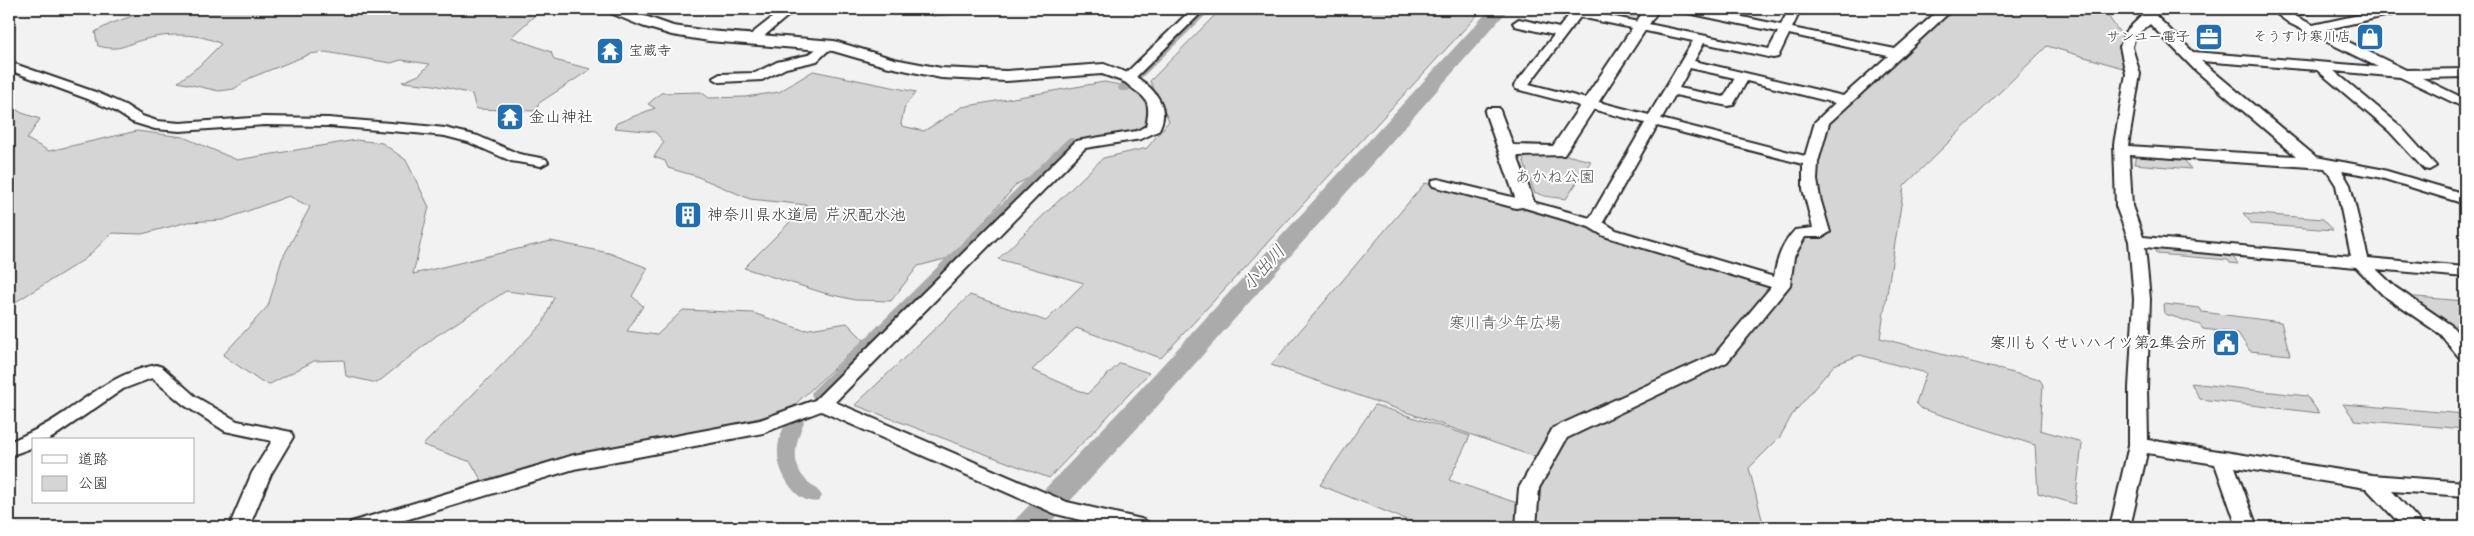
<svg xmlns="http://www.w3.org/2000/svg" width="2474" height="536" viewBox="0 0 2474 536" font-family="'Architects Daughter','Klee One',sans-serif">
	<rect width="100%" height="100%" fill="#f2f2f2"/>
	<filter id="ink" filterUnits="userSpaceOnUse"><feTurbulence type="fractalNoise" baseFrequency=".02" numOctaves="2"/><feDisplacementMap in="SourceGraphic" scale="10" xChannelSelector="R" yChannelSelector="G"/><feConvolveMatrix kernelMatrix="1 2 1 2 8 2 1 2 1" color-interpolation-filters="sRGB"/></filter>
	<g filter="url(#ink)">
		<g fill="#d5d5d5" stroke="#808080">
			<path d="M151 9H542L511 37 551 52 554 60 591 69 539 103 536 111 476 109 472 94 434 85 402 82 419 75 430 64 401 60 391 63 325 52 310 54 250 78 234 89 219 91 178 82 199 66 221 44C200 33 170 33 146 39 124 44 123 52 98 46L95 32 110 24Z"/>
			<polygon points="915,9 1009,9 933,16"/>
			<polygon points="1221,9 1483,9 1161,358 1076,328 1032,370 1087,394 1120,363 1149,373 1049,478 855,405 970,295 1046,321 1084,283 998,259 1103,158 1147,148 1169,121 1150,81"/>
			<polygon points="1575,9 1645,9 1636,22"/>
			<polygon points="1952,9 2103,9 2123,37 2126,69 2047,46 1904,186 1880,338 2040,380 2043,385 2040,430 2078,441 2082,444 2075,504 2038,493 2035,445 1922,409 1916,403 1926,373 1860,355 1834,365 1792,415 1780,437 1749,468 1764,527 1532,527 1535,489 1567,435 1727,359 1787,287 1798,241 1804,235 1827,234 1813,176 1827,124"/>
			<path d="M813 71 916 92 905 106 901 123 902 126 924 131 962 107 1104 82 1142 89C1153 109 1153 119 1139 138L1087 149 1017 184 953 257 918 266 891 301 855 300 824 293 744 268 807 205 750 199 696 176 668 168 665 161 654 157 664 142 655 132 614 128 617 123 655 108 648 104 661 93 701 92 709 98 745 97 779 92Z"/>
			<polygon points="9,105 22,113 40,119 27,139 49,151 137,131 183,137 237,160 356,140 382,143 406,160 429,207 413,274 551,241 609,253 648,268 632,296 643,306 627,331 657,335 683,310 753,313 803,330 847,323 864,340 788,411 483,483 471,462 423,445 543,323 554,297 506,291 436,336 377,383 346,376 344,360 314,361 270,384 261,382 223,355 268,306 282,259 310,207 289,196 223,220 188,222 142,234 112,233 85,259 9,306"/>
			<polygon points="1528,154 1562,154 1591,161 1566,199 1544,196 1534,192 1523,160"/>
			<polygon points="2136,155 2183,158 2191,169 2134,164"/>
			<polygon points="1425,183 1591,227 1773,286 1716,354 1553,431 1538,458 1271,365"/>
			<polygon points="2243,213 2323,219 2333,230 2252,224"/>
			<polygon points="2151,245 2229,251 2238,264 2230,263 2228,260 2157,254"/>
			<polygon points="2404,296 2465,301 2465,325 2447,325"/>
			<polygon points="2164,304 2200,308 2202,312 2281,322 2290,355 2250,351 2238,333 2203,329 2200,325 2165,314"/>
			<polygon points="2191,383 2307,396 2319,413 2200,399"/>
			<polygon points="2343,404 2465,414 2465,429 2355,420"/>
			<polygon points="1375,405 1470,436 1449,480 1520,504 1519,527 1424,527 1320,485"/>
		</g>
		<g fill="none" stroke-linecap="round" stroke-linejoin="round">
			<g fill="#ababab" fill-rule="evenodd">
				<polygon points="1200,9 1212,9 1128,91 1120,91 1118,88 1120,85"/>
				<polygon points="1072,138 1079,142 1077,145 825,398 813,398 811,394 813,390 1067,139"/>
				<path d="M795 416 801 418 804 422C796 441 790 462 805 479 811 485 818 489 822 496L819 501C798 507 778 473 778 455 777 442 782 429 789 418Z"/>
			</g>
			<polygon fill="#ababab" fill-rule="evenodd" points="1490,9 1509,9 1154,410 1046,527 1011,527 1016,519 1134,396"/>
			<g stroke="#2b2b2b" stroke-width="4">
				<g id="minor">
					<polygon points="783,9 796,9 757,42 749,42 747,39 749,36"/>
					<path d="M1192 9H1205L1136 77C1155 89 1172 108 1158 131L1141 139 1085 148 835 402 1067 502 1141 519 1148 522 1151 527H1109L1056 514 821 411 763 433 574 469 382 527H348L351 522 574 455 760 420 815 400 1076 141 1137 131 1146 126C1154 92 1139 98 1121 78Z"/>
					<path d="M1564 9H1576L1769 49 1778 32 1688 13 1682 9H1704L1781 25 1789 9H1801L1792 28 1895 49 1940 9H1953L1829 123 1818 162 1817 180 1820 198 1830 232 1822 237H1805L1794 257 1790 285 1727 362 1567 438 1539 488 1536 527H1516L1519 488 1553 428 1715 354 1771 287 1604 236 1589 227 1522 207 1516 208 1433 186 1431 183 1433 180 1438 179 1516 198 1525 197 1536 203 1590 218 1645 123 1516 89 1514 86 1516 83 1554 35 1515 26 1513 23 1519 19 1559 28 1569 15 1565 14ZM1580 17 1693 41 1649 115 1529 84ZM1789 34 1888 56 1843 96 1694 61 1704 43 1773 58 1778 57ZM1690 68 1735 78 1724 97 1679 88ZM1747 81 1835 103 1815 122 1805 156 1661 119 1675 95 1728 106 1733 105ZM1657 126 1803 164V189L1813 228 1795 230C1782 244 1777 259 1774 277L1616 230 1603 222Z"/>
					<path d="M2149 9H2161L2156 16 2193 52 2378 67 2289 23 2270 9H2312L2310 12 2293 15 2313 25 2386 9H2404L2402 12 2324 30 2406 70 2465 69V77L2422 78 2465 99V108L2400 77 2334 71 2399 125 2436 166 2429 170 2424 169 2389 131 2317 70 2201 61 2316 157 2380 169 2465 194V204L2378 177 2342 171 2350 185 2368 258 2465 267V277L2376 269 2395 287 2452 326 2465 342V359L2459 357 2440 334 2383 295 2356 267 2145 247 2150 299 2147 388 2148 440 2372 475 2465 482V496L2392 491 2425 527H2403L2366 488 2235 467 2257 527H2237L2215 464 2147 453 2130 527H2110L2129 445V388L2134 299 2129 241 2116 206 2114 144 2126 74 2120 47 2125 32ZM2150 24 2194 69 2296 156 2128 146 2140 74 2132 47 2135 36ZM2129 155 2325 168 2336 185 2351 256 2143 237 2132 206Z"/>
					<polygon points="828,41 834,45 817,61 786,68 762,80 720,82 713,78 720,74 755,73 777,62 808,55"/>
					<polygon points="9,62 98,93 125,105 142,116 157,121 180,123 264,117 328,118 415,125 445,128 478,136 519,154 546,159 548,162 541,166 511,161 468,142 445,136 415,133 328,126 264,125 180,131 155,129 132,122 115,111 88,99 9,70"/>
					<path d="M156 365 162 367 196 397 237 421 291 432 293 437 271 474 249 527H229L252 473 272 441 225 431 184 405 152 378 123 389 53 437 48 440H34V447L9 456V442C28 434 47 425 64 413 94 392 119 372 156 365Z"/>
				</g>
			</g>
			<g stroke="#2b2b2b" stroke-width="4">
				<g id="tertiary">
					<polygon points="606,9 625,9 673,26 709,31 834,41 894,59 941,68 1006,71 1104,64 1136,76 1138,79 1130,84 1102,74 1006,81 941,78 885,66 833,51 709,41 672,35 642,26 608,12"/>
					<polygon points="1645,9 1659,9 1564,155 1517,156 1534,202 1532,206 1518,206 1485,112 1487,108 1499,108 1513,145 1553,146"/>
				</g>
			</g>
			<use href="#minor" fill="#fff" fill-rule="evenodd"/>
			<use href="#tertiary" fill="#fff" fill-rule="evenodd"/>
		</g>
	</g>
	<defs>
		<g id="office-square" transform="scale(1.4375)"><rect x="-9" y="-9" width="18" height="18" rx="4" fill="#1f6fb2" stroke="#fff"/><path d="M-6-3h4V-5.5h4V-3h4V5H-6ZM-1-4.5V-3h2v-1.5ZM-6 0V1H6V0Z" fill="#fff"/></g>
		<g id="shop-square" transform="scale(1.4375)"><rect x="-9" y="-9" width="18" height="18" rx="4" fill="#1f6fb2" stroke="#fff"/><path d="M-5-2.5h2.3a2.7 3.5 0 0 1 5.4 0H5L5.5 6h-11ZM-1.5-2.5h3a1.5 2.3 0 0 0-3 0Z" fill="#fff"/></g>
		<g id="temple-square" transform="scale(1.4375)"><rect x="-9" y="-9" width="18" height="18" rx="4" fill="#1f6fb2" stroke="#fff"/><path d="M0-6L5-2H3V0L6.5 2.5H4V6H1.5V3h-3V6H-4V2.5H-6.5L-3 0V-2H-5Z" fill="#fff"/></g>
		<g id="building-square" transform="scale(1.4375)"><rect x="-9" y="-9" width="18" height="18" rx="4" fill="#1f6fb2" stroke="#fff"/><path d="M-4-6H4V6H1V3H-1V6H-4ZM-2.5-4.3h1.7v1.8h-1.7ZM.8-4.3h1.7v1.8H.8ZM-2.5-1h1.7V.8h-1.7ZM.8-1h1.7V.8H.8Z" fill="#fff"/></g>
		<g id="civic-square" transform="scale(1.4375)"><rect x="-9" y="-9" width="18" height="18" rx="4" fill="#1f6fb2" stroke="#fff"/><path d="M-.6-6.5H3V-4.5H.6V-3L4-1V1h2V6H-6V1h2V-1L-.6-3ZM-1.2 2.5V6h2.4V2.5Z" fill="#fff"/></g>
	</defs>
	<g fill-rule="evenodd">
		<use href="#office-square" x="2209" y="37"/>
		<use href="#shop-square" x="2370" y="37"/>
		<use href="#temple-square" x="610" y="51"/>
		<use href="#temple-square" x="510" y="117"/>
		<use href="#building-square" x="688" y="215"/>
		<use href="#civic-square" x="2226" y="343"/>
	</g>
	<g text-anchor="middle" dominant-baseline="central" stroke-width="4" stroke-linejoin="round" paint-order="stroke">
		<g font-size="14" fill="#2b2b2b" stroke="#fff" text-anchor="end">
			<text x="2190" y="37">サンユー電子</text>
			<text x="2351" y="37">そうすけ寒川店</text>
			<text x="629" y="51" text-anchor="start">宝蔵寺</text>
		</g>
		<g font-size="16" fill="#2b2b2b" stroke="#fff" text-anchor="start">
			<text x="529" y="117">金山神社</text>
			<text x="707" y="215">神奈川県水道局 芹沢配水池</text>
			<text x="2207" y="343" text-anchor="end">寒川もくせいハイツ第2集会所</text>
		</g>
		<g font-size="16" fill="#565656" stroke="#fff">
			<text x="1555" y="177">あかね公園</text>
			<text x="1505" y="323">寒川青少年広場</text>
		</g>
		<g font-size="18" font-style="italic" fill="#585858" stroke="#fff">
			<text transform="translate(1264 268) rotate(-48)">小出川</text>
		</g>
	</g>
	<rect width="2474" height="536" fill="none" stroke="#fff" stroke-width="30"/>
	<rect x="15" y="15" width="2444" height="506" fill="none" stroke="#2b2b2b" stroke-width="2" filter="url(#ink)"/>
	<rect x="32" y="438" width="162" height="65" fill="#ffffff" stroke="#aaaaaa"/>
	<rect x="42" y="455" width="25" height="8" fill="#ffffff" stroke="#aaaaaa"/>
	<text x="78" y="464" font-size="15" fill="#2b2b2b">道路</text>
	<rect x="42" y="476" width="25" height="15" fill="#d5d5d5" stroke="#aaaaaa"/>
	<text x="78" y="488" font-size="15" fill="#2b2b2b">公園</text>
</svg>
